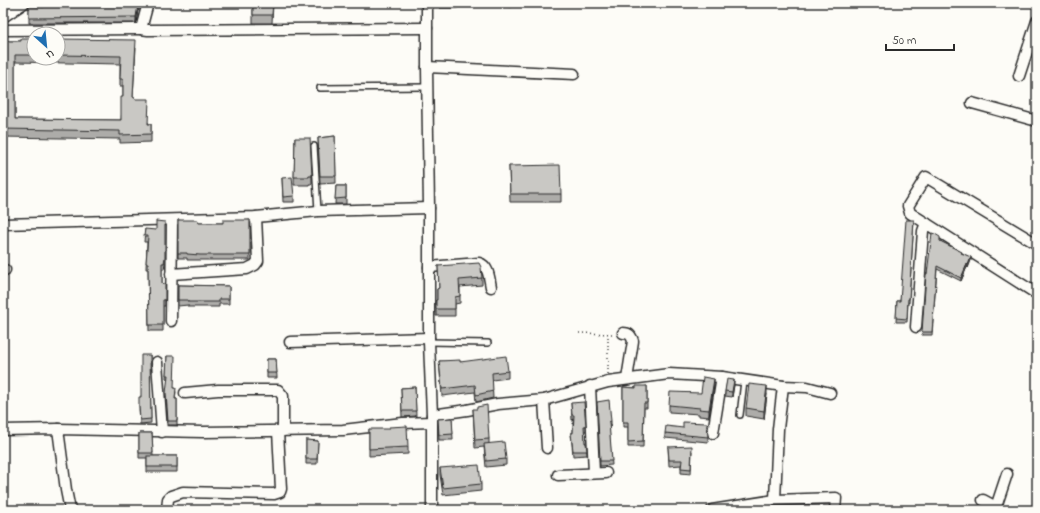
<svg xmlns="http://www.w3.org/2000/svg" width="1040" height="513" viewBox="0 0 1040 513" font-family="'Indie Flower',sans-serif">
	<rect width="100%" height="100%" fill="#fdfcf7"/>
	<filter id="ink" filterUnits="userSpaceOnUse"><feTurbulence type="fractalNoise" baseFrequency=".025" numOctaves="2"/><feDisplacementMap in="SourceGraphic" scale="8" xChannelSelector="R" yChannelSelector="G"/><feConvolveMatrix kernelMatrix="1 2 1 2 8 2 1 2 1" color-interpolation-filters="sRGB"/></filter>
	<g filter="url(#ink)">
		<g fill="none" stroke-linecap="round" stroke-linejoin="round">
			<g stroke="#2b2b2b" stroke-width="8">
				<g id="lane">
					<polyline points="320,88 427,87"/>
					<polyline points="314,146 318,211"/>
					<polyline points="429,342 488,343"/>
					<polyline points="740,415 744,381"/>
				</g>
			</g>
			<g stroke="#2b2b2b" stroke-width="13">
				<g id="street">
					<polyline points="148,3 141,29 148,30 427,28"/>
					<polyline points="427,3 427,67 429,208 429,342 432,415 432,510"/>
					<polyline points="3,17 24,3"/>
					<polyline points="3,30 141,29"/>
					<polyline points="427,67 574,74"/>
					<polyline points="1019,76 1037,21"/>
					<polyline points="972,103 1037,121"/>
					<polyline points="3,224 256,217 318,211 429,208"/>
					<polyline points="1037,244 926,177 908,206 910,213 1037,294"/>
					<path d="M429 267 479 263C489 266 489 278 491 287"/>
					<polyline points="3,270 5,270"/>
					<polyline points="171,274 247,269 255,265 258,261 256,217"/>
					<polyline points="171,321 172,220"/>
					<polyline points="916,327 923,231 926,223"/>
					<path d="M623 333C629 333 631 335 633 341L627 379"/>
					<polyline points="290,342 429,338"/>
					<polyline points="157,362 162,432"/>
					<polyline points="590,386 594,473"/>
					<polyline points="185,393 218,390 278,390 283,396 283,431"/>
					<polyline points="544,400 547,448"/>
					<polyline points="432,415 467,410 498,404 544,400 608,382 669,374 722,377 783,386 807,387 830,393"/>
					<polyline points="58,429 66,490 70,510"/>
					<polyline points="3,430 58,429 203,432 343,430 403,423 432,422"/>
					<polyline points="713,433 722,377"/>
					<polyline points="558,475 606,473"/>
					<polyline points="775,500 778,429 783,386"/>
					<polyline points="983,500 996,507"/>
					<polyline points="167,510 168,499 171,496 183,492 274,494 280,492 281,489 278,431"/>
					<polyline points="712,510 775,500 836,498 835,510"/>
					<polyline points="995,510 1007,474"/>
				</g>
			</g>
			<g stroke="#2b2b2b" stroke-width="1.5" stroke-dasharray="1 3" stroke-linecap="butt">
				<polyline points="579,333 613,334"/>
				<polyline points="608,374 608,334"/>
			</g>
			<use href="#lane" stroke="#fdfcf7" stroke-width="5"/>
			<use href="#street" stroke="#fdfcf7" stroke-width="10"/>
		</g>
		<g fill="#adaca9" stroke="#2b2b2b" fill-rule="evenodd">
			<polygon points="139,3 139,11 138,10 136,23 29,23 29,6 44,7"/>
			<polygon points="253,3 273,3 272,23 253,23"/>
			<rect x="440" y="3" width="17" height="5"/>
			<polygon points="476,3 551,3 551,6 512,5 512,7 493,5 476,5"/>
			<path d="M34 39V58H58V39L136 48 133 97 135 99 149 124H151V142L120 143V139L3 137V41H21ZM15 62 120 64V86H123V97L121 120 15 119Z"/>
			<polygon points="335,136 336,183 320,184 318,138"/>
			<polygon points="295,138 312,176 312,184 309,184 309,185 294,185"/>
			<polygon points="509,166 561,194 561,202 510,202"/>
			<polygon points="282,178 294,196 294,202 283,202"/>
			<polygon points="336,186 346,186 346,204 335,204"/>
			<polygon points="178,220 198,223 223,223 250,220 250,260 187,260 187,258 178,258"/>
			<polygon points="914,220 909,303 908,302 907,322 896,322 897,301 900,301"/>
			<polygon points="145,229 165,263 164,269 162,269 162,284 165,284 165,306 163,306 163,331 149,331 148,269 146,269 147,242 144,242"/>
			<polygon points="940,241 962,254 971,260 968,268 967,267 961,281 937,269 932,335 922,335 927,274"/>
			<polygon points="438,266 482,278 482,285 460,287 460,303 455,304 455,316 436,316 436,300 437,300 437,289 439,288"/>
			<polygon points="178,285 229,286 229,304 219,304 219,307 188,307 188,305 178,306"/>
			<polygon points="150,355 151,423 140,424 139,406"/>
			<polygon points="167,356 174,388 176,392 175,399 177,399 177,425 168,425 166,397 168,379 166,378"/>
			<polygon points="267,359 276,359 277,378 267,378"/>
			<polygon points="439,361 460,362 508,371 508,378 492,380 493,398 476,402 475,392 442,396"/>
			<polygon points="734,385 732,397 725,396 725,391"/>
			<polygon points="647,386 647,408 644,408 643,447 628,447 628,427 623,427 623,387 636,388"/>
			<polygon points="714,386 709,417 699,416 699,414 669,412 669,405 701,393"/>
			<polygon points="415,387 416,416 402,417 401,388"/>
			<polygon points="767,394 764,419 746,416 746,408"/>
			<polygon points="571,403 586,426 586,431 584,431 585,443 586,443 587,455 573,456 571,433 573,433 573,419 572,420"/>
			<polygon points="597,406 611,426 609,427 612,465 600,466"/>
			<polygon points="473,409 489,439 489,444 506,459 506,465 486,467 484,447 475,448"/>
			<polygon points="452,418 453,440 439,440 438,419"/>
			<polygon points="369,429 408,447 408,454 369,456"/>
			<polygon points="707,429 708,437 708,442 665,438 665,433"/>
			<polygon points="139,433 152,433 153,456 177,456 177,472 147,472 147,458 139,458"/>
			<polygon points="306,440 318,441 317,464 306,464"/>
			<polygon points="668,447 692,451 691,474 681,473 681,465 669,466"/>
			<polygon points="440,468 481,484 481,491 443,495 440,475"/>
		</g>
		<g fill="#8d8c89" stroke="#2b2b2b">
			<polygon points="6,3 13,3 3,10 3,5"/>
			<polygon points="138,5 138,10 136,23 136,17"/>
			<polygon points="5,245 5,250 3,256 3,251"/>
			<polygon points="971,257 971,260 968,268 968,265"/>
			<polygon points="967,264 967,267 961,281 961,278"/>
			<polygon points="714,379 714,386 709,417 709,410"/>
			<polygon points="734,380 734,385 732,397 732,392"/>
			<polygon points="767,386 767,394 764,419 764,411"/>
			<polygon points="611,421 611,426 609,427 609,422"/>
		</g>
		<g fill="#c9c8c4" stroke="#2b2b2b">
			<polygon points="45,3 139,3 139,5 138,5 136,17 29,18 29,6 44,7"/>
			<polygon points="253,3 273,3 272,15 253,15"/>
			<polygon points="21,39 34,39 34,55 15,55 15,119 121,120 121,97 123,97 123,79 120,79 121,56 58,55 58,39 136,40 133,97 135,98 135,99 149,99 148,124 151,124 151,134 120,135 120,131 3,129 3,41 21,41"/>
			<polygon points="335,136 336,176 320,176 318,138"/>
			<polygon points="295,138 310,138 312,176 309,176 309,177 294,177"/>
			<polygon points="560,165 561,194 510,194 509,166"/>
			<polygon points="292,177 294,196 283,197 282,178"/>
			<polygon points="336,186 346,186 346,198 335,199"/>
			<polygon points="178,220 198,220 198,223 223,223 223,220 250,220 250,255 200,255 187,254 187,253 178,253"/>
			<polygon points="906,220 914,220 909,299 908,299 907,319 896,318 897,301 900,301"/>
			<polygon points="156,221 165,222 165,257 164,263 162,263 162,284 165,284 165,300 163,300 163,325 149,325 148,263 146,263 148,236 144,236 145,229 156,230"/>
			<polygon points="932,233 935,234 940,237 940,241 962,252 961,253 971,257 968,265 967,264 961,278 937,266 932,332 922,332 926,274 927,274"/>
			<polygon points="3,245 5,245 3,251"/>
			<polygon points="479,263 481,267 482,278 459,280 460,296 455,297 455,309 436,309 436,300 437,300 437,289 439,288 438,266"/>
			<polygon points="178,285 229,286 229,299 219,299 219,302 188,302 188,300 178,300"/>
			<polygon points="141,355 150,355 151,419 140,420 139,406 139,397 141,397"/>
			<polygon points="167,356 175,356 174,388 176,388 175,399 177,399 177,421 168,421 166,393 168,375 166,375"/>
			<polygon points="506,356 508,371 492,373 493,391 476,395 475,385 442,389 439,361 460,360 460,362"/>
			<polygon points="267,359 276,359 277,373 267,373"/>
			<polygon points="703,377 714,379 709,410 699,409 700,408 669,405 670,392 701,393"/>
			<polygon points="727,379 734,380 732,392 725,391"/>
			<polygon points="749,384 767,386 764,411 746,408"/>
			<polygon points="636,386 647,386 647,403 644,403 643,441 628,442 628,422 623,422 623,387 636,388"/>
			<polygon points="415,387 416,411 402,411 401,388"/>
			<polygon points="609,400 611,421 609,422 612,461 600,461 597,402"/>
			<polygon points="584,402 586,426 584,426 585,443 586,443 587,451 573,451 571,433 573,433 574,415 572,415 571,403"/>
			<polygon points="487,405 489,439 475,440 473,409 477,409 477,407"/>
			<polygon points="452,418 453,434 439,435 438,419"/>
			<polygon points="683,422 707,423 707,427 708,437 665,433 666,426 683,428"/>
			<polygon points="407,426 408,447 369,449 369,429 389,429 389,427"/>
			<polygon points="139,433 152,433 153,453 139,453"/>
			<polygon points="306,440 318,441 317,459 306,459"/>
			<polygon points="504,442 506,459 486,461 484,444"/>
			<polygon points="692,446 691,469 681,468 682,460 669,460 668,447"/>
			<rect x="147" y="456" width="30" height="11"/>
			<polygon points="479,465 481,484 443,488 440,468"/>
		</g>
	</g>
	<rect width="1040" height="513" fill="none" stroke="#fdfcf7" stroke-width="16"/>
	<rect x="8" y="8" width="1024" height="497" fill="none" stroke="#2b2b2b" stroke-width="1.5" filter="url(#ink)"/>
	<g transform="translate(46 46) rotate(153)"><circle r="19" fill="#fdfcf7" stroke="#a9a8a5"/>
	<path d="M0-3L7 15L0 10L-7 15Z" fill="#1f6fb2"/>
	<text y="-6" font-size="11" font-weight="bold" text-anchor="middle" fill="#2b2b2b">U</text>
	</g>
	<path d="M886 44v6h68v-6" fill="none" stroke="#2b2b2b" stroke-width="2"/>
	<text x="892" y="44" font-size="12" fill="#2b2b2b" stroke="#fdfcf7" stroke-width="3" paint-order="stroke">50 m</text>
</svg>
